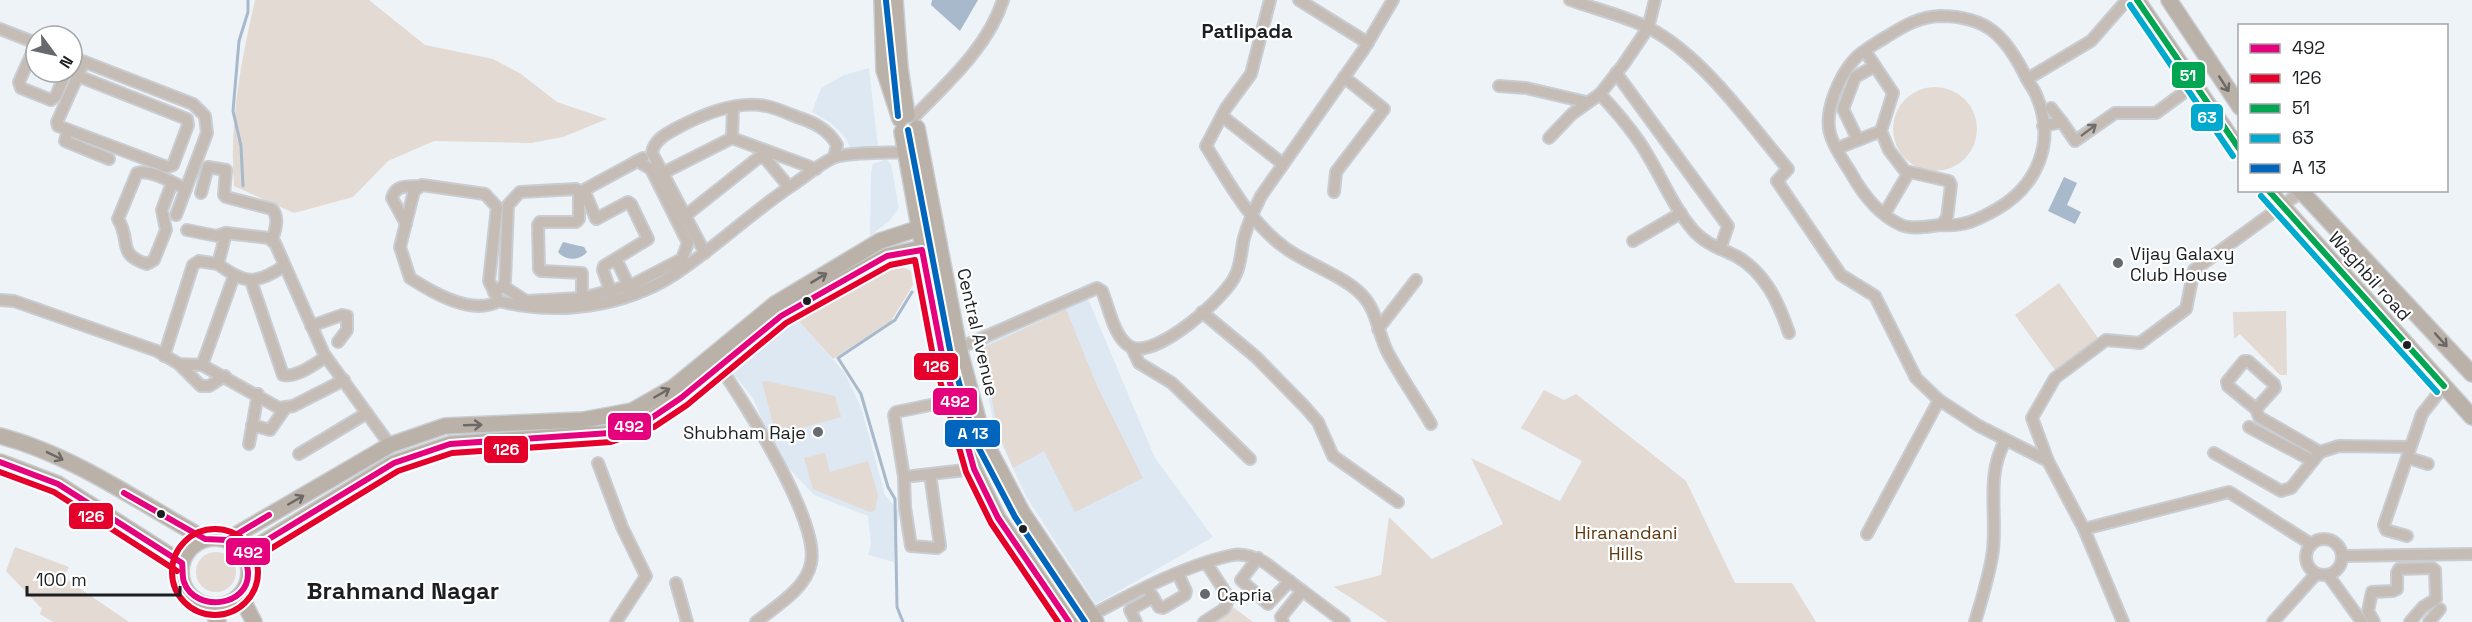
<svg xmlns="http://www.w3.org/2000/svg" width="2472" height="622" viewBox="0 0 2472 622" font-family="'Space Grotesk',sans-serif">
	<rect width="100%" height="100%" fill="#eef3f8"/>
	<g fill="#dee8f2">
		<polygon points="869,68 878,147 852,150 845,137 831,123 812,112 821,88 844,75"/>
		<polygon points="886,159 891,164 899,208 889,221 870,236 871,172 873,164"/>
		<polygon points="1083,287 1155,458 1213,537 1096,604 1027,498 995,430 975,334"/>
		<polygon points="797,319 844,372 861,407 885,495 899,511 894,562 868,555 871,545 868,516 814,495 778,457 753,398 732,372"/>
	</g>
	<g fill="#e2dad3">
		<path d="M255 0H369L425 45 493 59 521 74 557 102 607 119 563 137 531 143 434 141 388 161 353 197 294 213 234 186C229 122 241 62 255 0Z"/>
		<circle cx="1935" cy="129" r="42"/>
		<polygon points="905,268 911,271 913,285 891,321 833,359 797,319 878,270"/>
		<polygon points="2059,283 2098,338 2055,370 2015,315"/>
		<polygon points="1066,309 1097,386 1143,478 1075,512 1044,451 1013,468 993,419 995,417 983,348"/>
		<polygon points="2286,311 2287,375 2280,375 2240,334 2234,339 2233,312"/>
		<polygon points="766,381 835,396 841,417 776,435 762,382"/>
		<polygon points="1544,390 1564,400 1576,394 1686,481 1735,583 1792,583 1816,622 1388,622 1334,587 1381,575 1389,517 1432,559 1503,524 1471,458 1560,501 1582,461 1521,428"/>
		<polygon points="825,453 830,472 868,461 878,495 875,511 870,512 813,489 804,458"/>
		<polygon points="15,547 69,567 63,577 129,622 53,622 40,614 42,609 6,571"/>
		<circle cx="216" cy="572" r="20"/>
		<polygon points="1230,605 1253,622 1216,622"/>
	</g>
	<g fill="#a9b9cc">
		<polygon points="932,0 978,0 960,31 931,5"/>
		<polygon points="2064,177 2077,183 2067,205 2081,212 2075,224 2048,211"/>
		<path d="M563 242 584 247 587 252C580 261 565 261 558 252Z"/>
	</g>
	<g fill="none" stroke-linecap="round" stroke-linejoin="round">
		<g stroke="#a9b9cc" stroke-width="3">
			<polyline points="243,186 241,146 233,111 239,41 248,12 248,0"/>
			<polyline points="903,622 897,607 895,499 888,487 861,394 838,358 895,320 912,292"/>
		</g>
		<g stroke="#c9cdd1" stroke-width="14">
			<g id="street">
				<path d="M1270 0 1251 74 1226 108 1206 146C1229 183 1249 221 1284 247 1305 263 1346 277 1362 295 1377 310 1378 334 1388 353 1401 377 1417 400 1431 424"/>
				<polyline points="1299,0 1368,43"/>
				<path d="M1570 0C1596 9 1625 16 1649 28 1704 57 1749 123 1788 169L1777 181 1841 275 1875 296 1916 378 1939 400 1979 426 2048 461"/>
				<polyline points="0,29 36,43"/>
				<polyline points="36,44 19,82 21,88 51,100 56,96 66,72"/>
				<path d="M1865 51 1893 93 1881 131 1889 150 1905 171 1949 181 1951 185 1947 218 1941 225C1929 226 1912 230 1901 225 1879 215 1862 193 1851 173 1844 162 1833 146 1830 133 1824 112 1839 77 1853 61 1861 51 1875 44 1886 37 1904 26 1918 17 1940 16 1988 16 2006 37 2026 77 2029 84 2035 90 2037 97 2056 142 2037 186 1997 209 1978 220 1963 227 1941 225"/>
				<polyline points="72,57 193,104 205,116 207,133 176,215"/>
				<polyline points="1616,73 1728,226 1720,249"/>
				<polyline points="78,76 187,119 188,125 173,165 167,167 58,126 57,122 84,62"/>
				<polyline points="2027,79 2091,41 2127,0"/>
				<polyline points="1499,86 1526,88 1586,102"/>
				<path d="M1600 94C1613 108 1627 124 1638 140 1658 168 1670 203 1693 230 1705 244 1720 248 1736 256 1765 272 1779 303 1789 333"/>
				<polyline points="2051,108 2062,122"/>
				<polyline points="1222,116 1283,164"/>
				<path d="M914 117C947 83 988 47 1003 0"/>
				<polyline points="2043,126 2062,122 2075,141 2115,113 2156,113 2194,85"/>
				<polyline points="68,130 65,141 109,159"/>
				<polyline points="732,138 733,107"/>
				<polyline points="1549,138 1572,114 1600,94 1623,65 1648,28 1655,0"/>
				<polyline points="1858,140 1843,109 1855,77 1875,66"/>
				<polyline points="1838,148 1881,131"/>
				<polyline points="663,173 732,138 816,169"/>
				<path d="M172 183 162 210 166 230 154 260 147 264C116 254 132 242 118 219L137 173C151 169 173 183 186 189"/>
				<polyline points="1334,192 1336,172 1384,109 1344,77"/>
				<path d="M201 193 208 167 226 170 224 195 226 197 272 209C280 218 275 230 272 241"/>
				<polyline points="1885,213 1909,172"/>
				<polyline points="685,216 758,158 765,158 789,187"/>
				<path d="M406 224 392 198C396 184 407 187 420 186"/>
				<polyline points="187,230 217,236 226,233 269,238 275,243 324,354 390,445"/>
				<path d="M226 233 218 264C245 284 256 285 284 266"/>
				<polyline points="1633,241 1681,213"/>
				<path d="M705 253 652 153C654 140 666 134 677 128 703 114 736 100 766 106 776 108 787 113 797 117 813 122 828 129 837 145L834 157"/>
				<polyline points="616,259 629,286"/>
				<path d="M251 281 283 375C297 378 314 364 326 357"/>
				<polyline points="503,286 526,301 582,298"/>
				<polyline points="494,292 503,286 505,281 508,205 520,192 576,189 579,191 579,219 576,222 540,222 538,225 539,269 541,271 582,273 582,298 632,285 682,259 688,243 651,169 637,161"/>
				<polyline points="612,296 603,270 604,266 648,239 631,204 628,202 596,219 584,190 643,158"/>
				<polyline points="0,300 14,301 157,351 179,364 202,365 279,408 293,406 344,380"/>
				<path d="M499 301C472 316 433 293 410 278L400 247 414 191 422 185 485 194 497 207 489 281 499 301C557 316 624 307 675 274 716 247 751 213 791 186 805 177 818 165 833 158 845 152 890 153 906 152"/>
				<polyline points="1202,312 1256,357 1305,407 1318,422 1333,456 1398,502"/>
				<polyline points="311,326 342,315 347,316 347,330 338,342"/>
				<polyline points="1378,329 1416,280"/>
				<path d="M959 348 1097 288 1102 291C1109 307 1114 339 1131 347 1156 359 1227 297 1236 274 1241 264 1241 250 1244 238 1248 223 1254 210 1261 196L1364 49 1393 0"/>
				<polyline points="1132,348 1139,363 1172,383 1250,459"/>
				<polyline points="164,356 193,265 199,261 218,264"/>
				<polyline points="179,364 201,386 209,386 225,376"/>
				<polyline points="202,365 234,276"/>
				<path d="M719 366C744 401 820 522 811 563 806 589 776 606 756 622"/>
				<polyline points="2256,409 2275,388 2274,384 2248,361 2244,361 2227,382 2228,386 2256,409 2259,417 2320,452 2339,446 2409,447"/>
				<polyline points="252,425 270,430 286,407"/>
				<polyline points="2249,427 2313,461"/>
				<polyline points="249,444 258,394"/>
				<polyline points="2214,453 2281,491 2291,488 2320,452"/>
				<polyline points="299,454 367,413"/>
				<polyline points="2412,459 2428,464"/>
				<polyline points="598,463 622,527 646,576 616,622"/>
				<polyline points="930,474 940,546 937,548 911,546 905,507 904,477 974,469"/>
				<polyline points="904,477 894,415 896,412 955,400"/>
				<polyline points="2084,529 2229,492 2311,544"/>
				<polyline points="1867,534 1939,400"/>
				<polyline points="2407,536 2386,530 2384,525 2422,414 2444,386"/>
				<circle cx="2324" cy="557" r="18"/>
				<polyline points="2343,556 2472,554"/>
				<polyline points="1258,558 1241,580 1268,604 1290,581"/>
				<polyline points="2328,575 2362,622"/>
				<polyline points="676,583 687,622"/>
				<polyline points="1153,597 1159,607 1163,608 1185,595 1186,591 1178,574"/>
				<path d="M1079 622C1123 598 1184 565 1233 555 1244 553 1254 557 1264 562L1344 622"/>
				<polyline points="1136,622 1130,610 1153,597 1150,593"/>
				<polyline points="1204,622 1224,609 1229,598 1207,564"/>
				<polyline points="1283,622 1281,617 1302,591"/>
				<path d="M1975 622C1982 598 1990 574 1993 550 1997 512 1986 475 2005 441"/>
				<polyline points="2123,622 2084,529 2048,461 2032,418 2055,378 2106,340 2140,343 2186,309 2194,270 2301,192"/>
				<polyline points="2273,622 2316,574"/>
				<polyline points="2374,622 2368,611 2372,592 2393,591 2397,589 2397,573 2399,569 2432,568 2435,570 2436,599 2423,607 2410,622"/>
				<polyline points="2429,622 2440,609"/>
			</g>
		</g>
		<g stroke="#c9cdd1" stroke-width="18">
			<g id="secondary">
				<polyline points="882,0 884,70 900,119"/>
				<polyline points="895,0 900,68 907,115"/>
				<polyline points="2137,0 2240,151"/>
				<polyline points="2169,0 2240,107"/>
				<polyline points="917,128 959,348 983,438 1022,512 1096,622"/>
				<polyline points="902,132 942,354 974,469 998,518 1069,622"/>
				<polyline points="2268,190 2472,417"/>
				<polyline points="2300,190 2472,374"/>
				<path d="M0 436C73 455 139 502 205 539"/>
				<polyline points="0,462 58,484 182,563"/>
				<circle cx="215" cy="572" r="34"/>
				<polyline points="227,540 390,445 445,426 583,420 632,411 674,387 775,304 880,241 935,223"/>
				<polyline points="244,554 394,463 450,444 610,433 650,419 681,398 781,316 887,256 939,244"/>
				<polyline points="240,595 254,622"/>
				<polyline points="209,606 218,622"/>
			</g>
		</g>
		<use href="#street" stroke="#c4bcb5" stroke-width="10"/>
		<use href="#secondary" stroke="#bab1a8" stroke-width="15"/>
		<g stroke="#fff" stroke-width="10">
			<g id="bus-1">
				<path d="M0 462 58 484 182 563C183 569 182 577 184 582 195 613 249 607 248 573 248 567 245 560 244 554L394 463 450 444 610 433 650 419 681 398 781 316 887 256 922 250 942 354 974 469 998 518 1069 622"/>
				<polyline points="124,493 205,539 227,540 269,515"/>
			</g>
		</g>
		<g stroke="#fff" stroke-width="10">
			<g id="bus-2">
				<polyline points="0,472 54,492 177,571"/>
				<circle cx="215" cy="572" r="43"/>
				<polyline points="249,562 398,471 452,453 611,442 654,427 687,405 786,323 890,265 915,260 933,356 966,472 991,523 1058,622"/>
			</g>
		</g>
		<g stroke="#fff" stroke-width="10">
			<g id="bus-3">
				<polyline points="2137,0 2240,150"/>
				<polyline points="2268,190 2444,386"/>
			</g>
		</g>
		<g stroke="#fff" stroke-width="10">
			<g id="bus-4">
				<polyline points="2130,5 2233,156"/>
				<polyline points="2261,196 2437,392"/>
			</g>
		</g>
		<g stroke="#fff" stroke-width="10">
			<g id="bus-5">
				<polyline points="886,1 898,116"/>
				<polyline points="908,130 950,350 975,441 1015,517 1085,622"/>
			</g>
		</g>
		<use href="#bus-1" stroke="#e5007d" stroke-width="6"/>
		<use href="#bus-2" stroke="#e4002b" stroke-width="6"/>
		<use href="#bus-3" stroke="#00a651" stroke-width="6"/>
		<use href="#bus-4" stroke="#00a9ce" stroke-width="6"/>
		<use href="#bus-5" stroke="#0065bd" stroke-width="6"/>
	</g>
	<defs><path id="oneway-shaft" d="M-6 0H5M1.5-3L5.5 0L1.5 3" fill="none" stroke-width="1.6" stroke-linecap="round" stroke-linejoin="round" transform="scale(1.5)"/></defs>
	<g stroke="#6b6865">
		<use href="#oneway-shaft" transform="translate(2224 84) rotate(57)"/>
		<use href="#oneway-shaft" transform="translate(819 278) rotate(-31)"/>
		<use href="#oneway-shaft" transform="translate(2441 340) rotate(48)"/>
		<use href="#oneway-shaft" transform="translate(662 393) rotate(-30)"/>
		<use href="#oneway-shaft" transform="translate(473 425) rotate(-2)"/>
		<use href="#oneway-shaft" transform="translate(55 456) rotate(26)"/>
		<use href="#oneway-shaft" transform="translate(296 500) rotate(-30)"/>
	</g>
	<use stroke="#706e6c" href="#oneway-shaft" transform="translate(2089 130) rotate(-37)"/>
	<g fill="#66696d" stroke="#fff" stroke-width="2">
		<circle cx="2118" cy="263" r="6"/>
		<circle cx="818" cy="432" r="6"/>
		<circle cx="1205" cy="594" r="6"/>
	</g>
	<g fill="#1c1f22" stroke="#fff" stroke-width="2">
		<circle cx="807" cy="301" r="5"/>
		<circle cx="2407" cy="345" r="5"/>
		<circle cx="161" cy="514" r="5"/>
		<circle cx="1023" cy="529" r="5"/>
	</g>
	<g text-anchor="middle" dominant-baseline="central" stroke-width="4.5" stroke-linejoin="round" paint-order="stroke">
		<g font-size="18" fill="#1c1f22" stroke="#fff" text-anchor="start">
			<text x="2130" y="253">Vijay Galaxy<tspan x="2130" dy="21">Club House</tspan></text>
			<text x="806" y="432" text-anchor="end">Shubham Raje</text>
			<text x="1217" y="594">Capria</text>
		</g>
		<g font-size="18" fill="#1c1f22" stroke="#fff">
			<text transform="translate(2370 276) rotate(48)">Waghbil road</text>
			<text transform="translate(978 332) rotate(77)">Central Avenue</text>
		</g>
		<g font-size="18" fill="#5e3a11" stroke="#fff">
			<text x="1626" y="532">Hiranandani<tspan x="1626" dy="21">Hills</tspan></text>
		</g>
		<g font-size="20" font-weight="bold" fill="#1c1f22" stroke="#fff">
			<text x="1247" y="31">Patlipada</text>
		</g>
		<g font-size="24" font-weight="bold" fill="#1c1f22" stroke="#fff">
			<text x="403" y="590">Brahmand Nagar</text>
		</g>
	</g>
	<g stroke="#fff" stroke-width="2">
		<rect x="2171" y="61" width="35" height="28" rx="6" fill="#00a651"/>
		<rect x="2190" y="103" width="34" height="29" rx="6" fill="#00a9ce"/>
		<rect x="913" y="352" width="46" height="29" rx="6" fill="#e4002b"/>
		<rect x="932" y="387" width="46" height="29" rx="6" fill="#e5007d"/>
		<rect x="607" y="412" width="45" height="29" rx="6" fill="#e5007d"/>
		<rect x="944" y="419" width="57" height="29" rx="6" fill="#0065bd"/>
		<rect x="483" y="435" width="46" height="29" rx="6" fill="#e4002b"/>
		<rect x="68" y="502" width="46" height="28" rx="6" fill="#e4002b"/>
		<rect x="225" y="537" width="46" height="29" rx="6" fill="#e5007d"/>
	</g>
	<g font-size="16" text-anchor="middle" font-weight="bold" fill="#fff">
		<text x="2188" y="81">51</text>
		<text x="2207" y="123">63</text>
		<text x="936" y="372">126</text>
		<text x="955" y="407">492</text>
		<text x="629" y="432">492</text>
		<text x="973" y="439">A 13</text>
		<text x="506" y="455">126</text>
		<text x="91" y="522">126</text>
		<text x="248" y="558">492</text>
	</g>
	<rect x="2238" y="24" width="210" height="168" fill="#ffffff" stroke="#a4a5a7" stroke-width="1.5"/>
	<rect x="2250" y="44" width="30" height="9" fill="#e5007d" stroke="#a4a5a7" stroke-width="1.5"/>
	<text x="2292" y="54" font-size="18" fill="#1c1f22">492</text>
	<rect x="2250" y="74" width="30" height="9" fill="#e4002b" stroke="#a4a5a7" stroke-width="1.5"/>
	<text x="2292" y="84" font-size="18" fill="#1c1f22">126</text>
	<rect x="2250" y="104" width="30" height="9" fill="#00a651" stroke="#a4a5a7" stroke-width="1.5"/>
	<text x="2292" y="114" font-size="18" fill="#1c1f22">51</text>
	<rect x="2250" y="134" width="30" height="9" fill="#00a9ce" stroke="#a4a5a7" stroke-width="1.5"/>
	<text x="2292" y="144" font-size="18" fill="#1c1f22">63</text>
	<rect x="2250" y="164" width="30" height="9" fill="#0065bd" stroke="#a4a5a7" stroke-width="1.5"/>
	<text x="2292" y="174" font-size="18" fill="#1c1f22">A 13</text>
	<g transform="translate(54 54) rotate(123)"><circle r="28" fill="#ffffff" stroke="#a4a5a7" stroke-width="1.5"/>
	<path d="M0-4.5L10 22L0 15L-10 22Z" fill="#66696d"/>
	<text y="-9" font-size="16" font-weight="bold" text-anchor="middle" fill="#1c1f22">N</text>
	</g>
	<path d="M27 586v9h153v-9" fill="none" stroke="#1c1f22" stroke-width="3"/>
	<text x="36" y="586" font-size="18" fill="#1c1f22" stroke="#ffffff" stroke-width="4.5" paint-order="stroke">100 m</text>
</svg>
